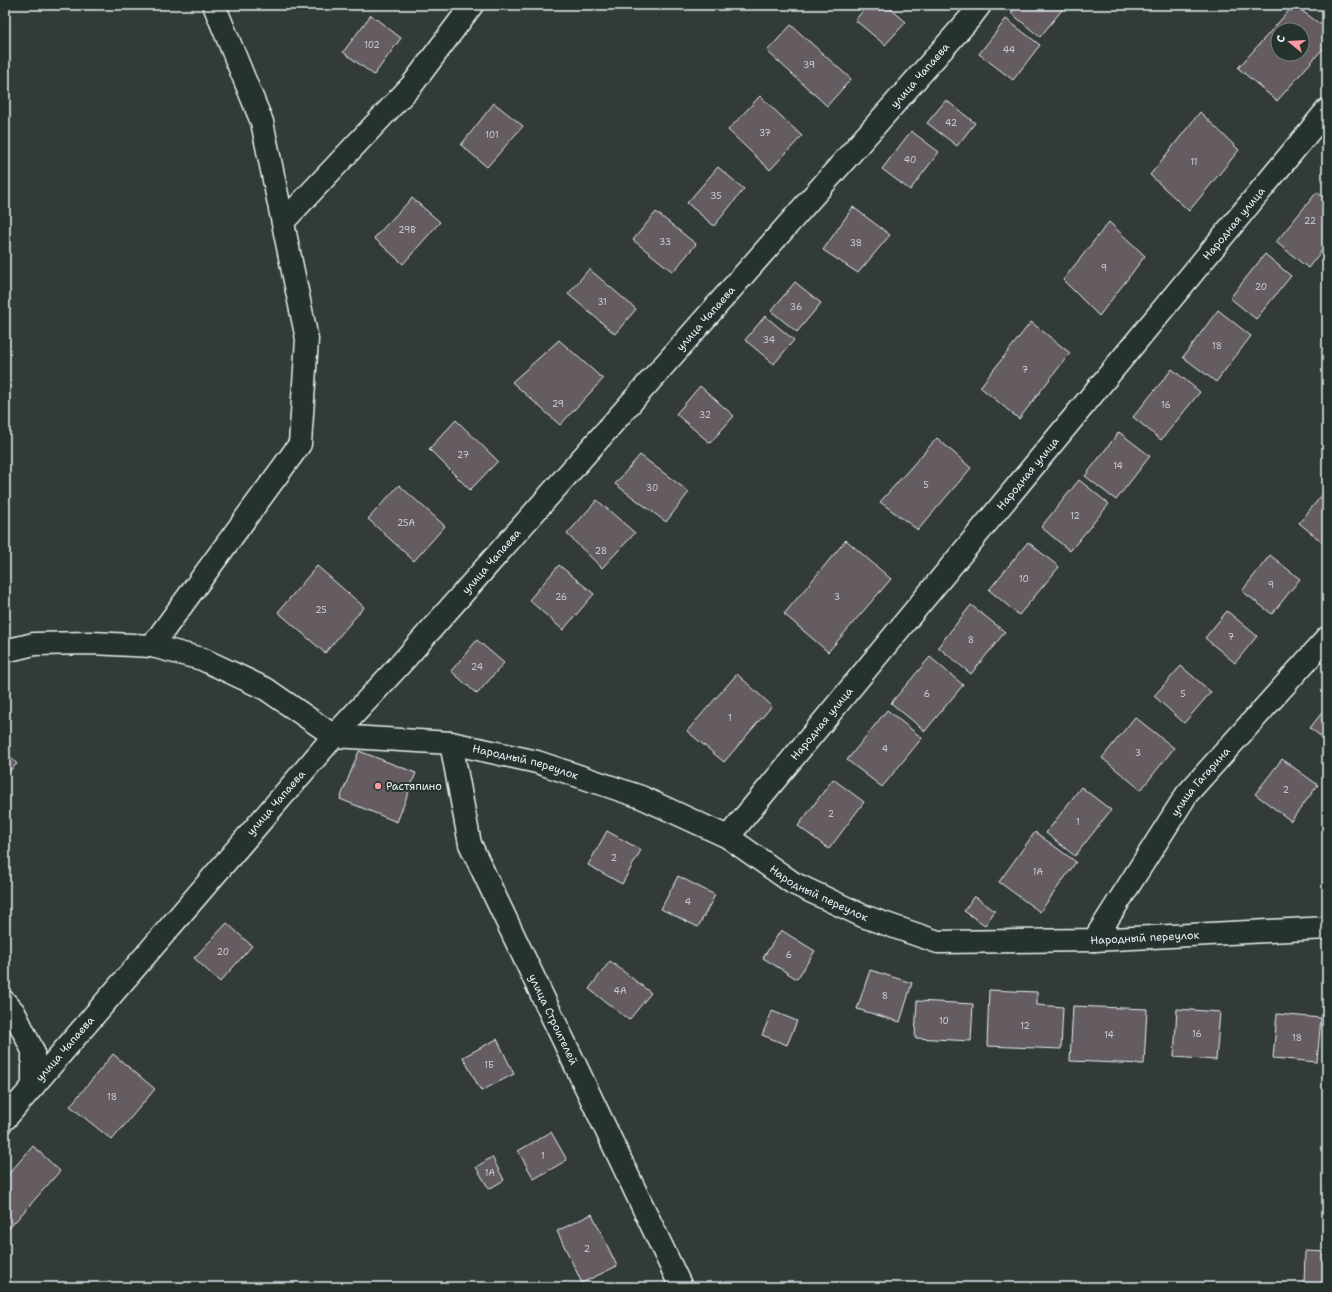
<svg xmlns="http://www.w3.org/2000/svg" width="1332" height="1292" viewBox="0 0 1332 1292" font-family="'Shantell Sans',sans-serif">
	<rect width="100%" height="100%" fill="#333b38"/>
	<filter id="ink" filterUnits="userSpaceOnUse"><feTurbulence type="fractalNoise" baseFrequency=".025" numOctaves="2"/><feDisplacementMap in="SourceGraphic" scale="8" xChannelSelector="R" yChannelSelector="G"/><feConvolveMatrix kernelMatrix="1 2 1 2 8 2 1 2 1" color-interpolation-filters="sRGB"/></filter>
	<g filter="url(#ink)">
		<g fill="#655c62" stroke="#e8f1f8" fill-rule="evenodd">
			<polygon points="868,5 886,5 906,22 885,45 855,20"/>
			<polygon points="1017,5 1066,5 1040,37 1011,13"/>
			<path d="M1294 5 1327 29V44L1277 101 1238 68ZM1278 30H1302V54H1278Z"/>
			<polygon points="371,15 401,38 374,75 343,52"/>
			<polygon points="1006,19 1040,45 1013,80 979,54"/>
			<polygon points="791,25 851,79 827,106 767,51"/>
			<polygon points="760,96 802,136 770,170 728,130"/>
			<polygon points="946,100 975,123 957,146 927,123"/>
			<polygon points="494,103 523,126 487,167 461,145"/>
			<polygon points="1200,112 1239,150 1189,211 1150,175"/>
			<polygon points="911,131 939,152 910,190 882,169"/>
			<polygon points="718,167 744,189 714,226 687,203"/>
			<polygon points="1317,192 1327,201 1327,244 1308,268 1276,242"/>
			<polygon points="412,198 440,222 403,264 374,238"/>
			<polygon points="853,207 890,235 858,273 823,250"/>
			<polygon points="656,212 696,244 673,272 633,240"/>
			<polygon points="1109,222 1145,256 1099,316 1063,280"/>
			<polygon points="1265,254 1291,276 1256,319 1230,298"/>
			<polygon points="589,269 636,309 615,334 568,294"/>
			<polygon points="795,282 821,303 797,332 771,311"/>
			<polygon points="1218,310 1251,336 1216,382 1183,357"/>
			<polygon points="765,316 794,340 774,364 745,340"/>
			<polygon points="1031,322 1070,353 1019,419 980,387"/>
			<polygon points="559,340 603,379 560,425 512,382"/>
			<polygon points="1172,369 1200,392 1161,440 1133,417"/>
			<polygon points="700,386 734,416 710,443 676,414"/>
			<polygon points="456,420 498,461 470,490 429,449"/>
			<polygon points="1119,432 1150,456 1116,500 1085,476"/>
			<polygon points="937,438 971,468 918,530 880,502"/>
			<polygon points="640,455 689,492 666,522 615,484"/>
			<polygon points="1079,480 1109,504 1070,551 1041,527"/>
			<polygon points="399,485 445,526 414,561 368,519"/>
			<polygon points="1322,495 1327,499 1327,546 1299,523"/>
			<polygon points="597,500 635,533 602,568 567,534"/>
			<polygon points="846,540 891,579 828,652 784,614"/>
			<polygon points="1028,542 1059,567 1019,615 989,590"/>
			<polygon points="1270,555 1300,579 1272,614 1242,591"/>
			<polygon points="559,565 594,594 563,630 529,600"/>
			<polygon points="317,566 364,607 325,653 278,612"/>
			<polygon points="971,605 1005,632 971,674 938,647"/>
			<polygon points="1227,611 1257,636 1235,663 1205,638"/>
			<polygon points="477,640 504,663 477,694 451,671"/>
			<polygon points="930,657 963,685 925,731 891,703"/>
			<polygon points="1181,666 1211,692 1184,723 1154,696"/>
			<polygon points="737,674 772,706 724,762 687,731"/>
			<polygon points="1327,706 1327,741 1310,728"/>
			<polygon points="887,710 922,738 882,787 847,760"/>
			<polygon points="1135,717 1174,748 1141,790 1102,758"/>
			<polygon points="5,751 17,764 5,775"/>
			<polygon points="359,751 416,773 397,822 340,799"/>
			<polygon points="1282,759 1318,785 1291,821 1255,794"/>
			<polygon points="833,779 864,802 829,849 798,826"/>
			<polygon points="1081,787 1111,810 1075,856 1046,833"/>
			<polygon points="607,831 641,850 622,884 588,865"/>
			<polygon points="1035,832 1076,862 1040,912 999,882"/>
			<polygon points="678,876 715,895 698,927 661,909"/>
			<polygon points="974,896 995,911 985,925 964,911"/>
			<polygon points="227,923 252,946 220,982 194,958"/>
			<polygon points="781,930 815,951 797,979 763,958"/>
			<polygon points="610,961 651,993 629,1020 589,989"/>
			<polygon points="870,970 912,983 900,1022 857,1009"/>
			<polygon points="989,990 1037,992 1037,1005 1063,1007 1061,1049 987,1046"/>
			<polygon points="917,1001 973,1004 971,1041 915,1038"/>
			<polygon points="1073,1006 1147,1009 1144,1064 1070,1061"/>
			<polygon points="1177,1009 1220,1012 1216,1060 1174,1057"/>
			<polygon points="772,1011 797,1021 787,1045 762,1035"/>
			<polygon points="1277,1014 1321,1018 1317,1062 1273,1058"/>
			<polygon points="497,1039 514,1074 481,1091 463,1057"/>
			<polygon points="113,1054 155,1089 112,1140 70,1106"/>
			<polygon points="551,1132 567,1160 534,1179 518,1151"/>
			<polygon points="33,1146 60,1171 5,1233 5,1178"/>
			<polygon points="492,1157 504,1180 489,1189 476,1167"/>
			<polygon points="592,1214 617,1266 582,1283 557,1231"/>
			<polygon points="1305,1251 1327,1252 1327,1287 1304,1287"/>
			<polygon points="835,1283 856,1287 834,1287"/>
		</g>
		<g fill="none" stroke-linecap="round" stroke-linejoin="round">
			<g stroke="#e8f1f8" stroke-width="25">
				<g id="street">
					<polyline points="283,222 412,85 472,5"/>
					<polyline points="152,646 300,444 307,339 262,122 214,5"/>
					<path id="s1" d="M334 736 451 743 537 762 641 797 728 837 793 883 863 916 938 942 1094 940 1327 928"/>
					<path id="s2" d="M334 736 405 659 971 17 980 5"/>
					<path id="s3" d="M451 743 470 844 681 1287"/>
					<path id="s4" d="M728 837 1327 110"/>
					<path id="s5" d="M1094 940 1187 794 1327 638"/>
					<polyline points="5,1002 14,1012 33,1051 33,1087"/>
				</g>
			</g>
			<g stroke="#e8f1f8" stroke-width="25">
				<polyline id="secondary" points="5,651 34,644 92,643 152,646 202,659 266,689 334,736 5,1119"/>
			</g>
			<use href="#street" stroke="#26332d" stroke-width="22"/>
			<use href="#secondary" stroke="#26332d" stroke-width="22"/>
		</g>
	</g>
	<circle fill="#ff9aa2" stroke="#26332d" stroke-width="1.5" cx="378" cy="786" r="4"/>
	<g text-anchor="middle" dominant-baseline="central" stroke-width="4" stroke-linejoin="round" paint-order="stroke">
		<g font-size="9" fill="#c7ccd2">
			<text x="372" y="45">102</text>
			<text x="1009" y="50">44</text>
			<text x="809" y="65">39</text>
			<text x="951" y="123">42</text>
			<text x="765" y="133">37</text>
			<text x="492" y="135">101</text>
			<text x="910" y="160">40</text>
			<text x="1194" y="162">11</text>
			<text x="716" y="196">35</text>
			<text x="1310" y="221">22</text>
			<text x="407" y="230">29В</text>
			<text x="665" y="242">33</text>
			<text x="856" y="243">38</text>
			<text x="1104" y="268">9</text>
			<text x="1261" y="287">20</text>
			<text x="602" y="302">31</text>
			<text x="796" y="307">36</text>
			<text x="769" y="340">34</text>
			<text x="1217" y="346">18</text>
			<text x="1025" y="370">7</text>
			<text x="558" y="404">29</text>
			<text x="1166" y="405">16</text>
			<text x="705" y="415">32</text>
			<text x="463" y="455">27</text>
			<text x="1118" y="466">14</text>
			<text x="926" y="485">5</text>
			<text x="652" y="488">30</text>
			<text x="1075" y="516">12</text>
			<text x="406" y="523">25А</text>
			<text x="601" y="551">28</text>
			<text x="1024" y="579">10</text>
			<text x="1271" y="585">9</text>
			<text x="561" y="597">26</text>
			<text x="837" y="597">3</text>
			<text x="321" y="610">25</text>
			<text x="1231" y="637">7</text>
			<text x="971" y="640">8</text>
			<text x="477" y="667">24</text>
			<text x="927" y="694">6</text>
			<text x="1183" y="694">5</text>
			<text x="730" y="718">1</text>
			<text x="885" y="749">4</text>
			<text x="1138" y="753">3</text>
			<text x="1286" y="790">2</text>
			<text x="831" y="814">2</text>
			<text x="1078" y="822">1</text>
			<text x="614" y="858">2</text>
			<text x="1038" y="872">1А</text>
			<text x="688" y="902">4</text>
			<text x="223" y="952">20</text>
			<text x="789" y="955">6</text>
			<text x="620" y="991">4А</text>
			<text x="885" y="996">8</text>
			<text x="944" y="1021">10</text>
			<text x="1025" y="1026">12</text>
			<text x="1197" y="1034">16</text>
			<text x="1109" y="1035">14</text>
			<text x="1297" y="1038">18</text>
			<text x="489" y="1065">1Б</text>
			<text x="112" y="1097">18</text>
			<text x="543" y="1156">1</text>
			<text x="490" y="1173">1А</text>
			<text x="587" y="1249">2</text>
		</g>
		<g font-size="11" fill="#e8f1f8" stroke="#26332d">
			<text stroke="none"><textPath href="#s2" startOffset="883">улица Чапаева</textPath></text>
			<text stroke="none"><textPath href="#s4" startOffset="795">Народная улица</textPath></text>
			<text stroke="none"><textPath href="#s2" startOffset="559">улица Чапаева</textPath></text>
			<text stroke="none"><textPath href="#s4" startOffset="471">Народная улица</textPath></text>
			<text stroke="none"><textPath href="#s2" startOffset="235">улица Чапаева</textPath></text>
			<text stroke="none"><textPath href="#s4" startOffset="147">Народная улица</textPath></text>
			<text stroke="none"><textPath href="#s1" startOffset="194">Народный переулок</textPath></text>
			<text stroke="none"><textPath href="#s5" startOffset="191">улица Гагарина</textPath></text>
			<text transform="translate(276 803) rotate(-49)">улица Чапаева</text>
			<text stroke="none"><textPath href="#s1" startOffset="518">Народный переулок</textPath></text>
			<text stroke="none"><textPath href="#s1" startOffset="854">Народный переулок</textPath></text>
			<text stroke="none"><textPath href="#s3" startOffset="297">улица Строителей</textPath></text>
			<text transform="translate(65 1049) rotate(-49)">улица Чапаева</text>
		</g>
		<g font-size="11" fill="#e8f1f8" stroke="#26332d" text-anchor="start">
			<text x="386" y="786">Растяпино</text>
		</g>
	</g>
	<rect width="1332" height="1292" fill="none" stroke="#26332d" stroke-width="20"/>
	<rect x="10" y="10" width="1312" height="1272" fill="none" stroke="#e8f1f8" stroke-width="1.5" filter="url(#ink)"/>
	<g transform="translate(1290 42) rotate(288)"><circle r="19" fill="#26332d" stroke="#747f7e"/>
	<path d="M0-3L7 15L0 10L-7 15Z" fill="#ff9aa2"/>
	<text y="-6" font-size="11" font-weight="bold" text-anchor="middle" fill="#e8f1f8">С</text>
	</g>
</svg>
